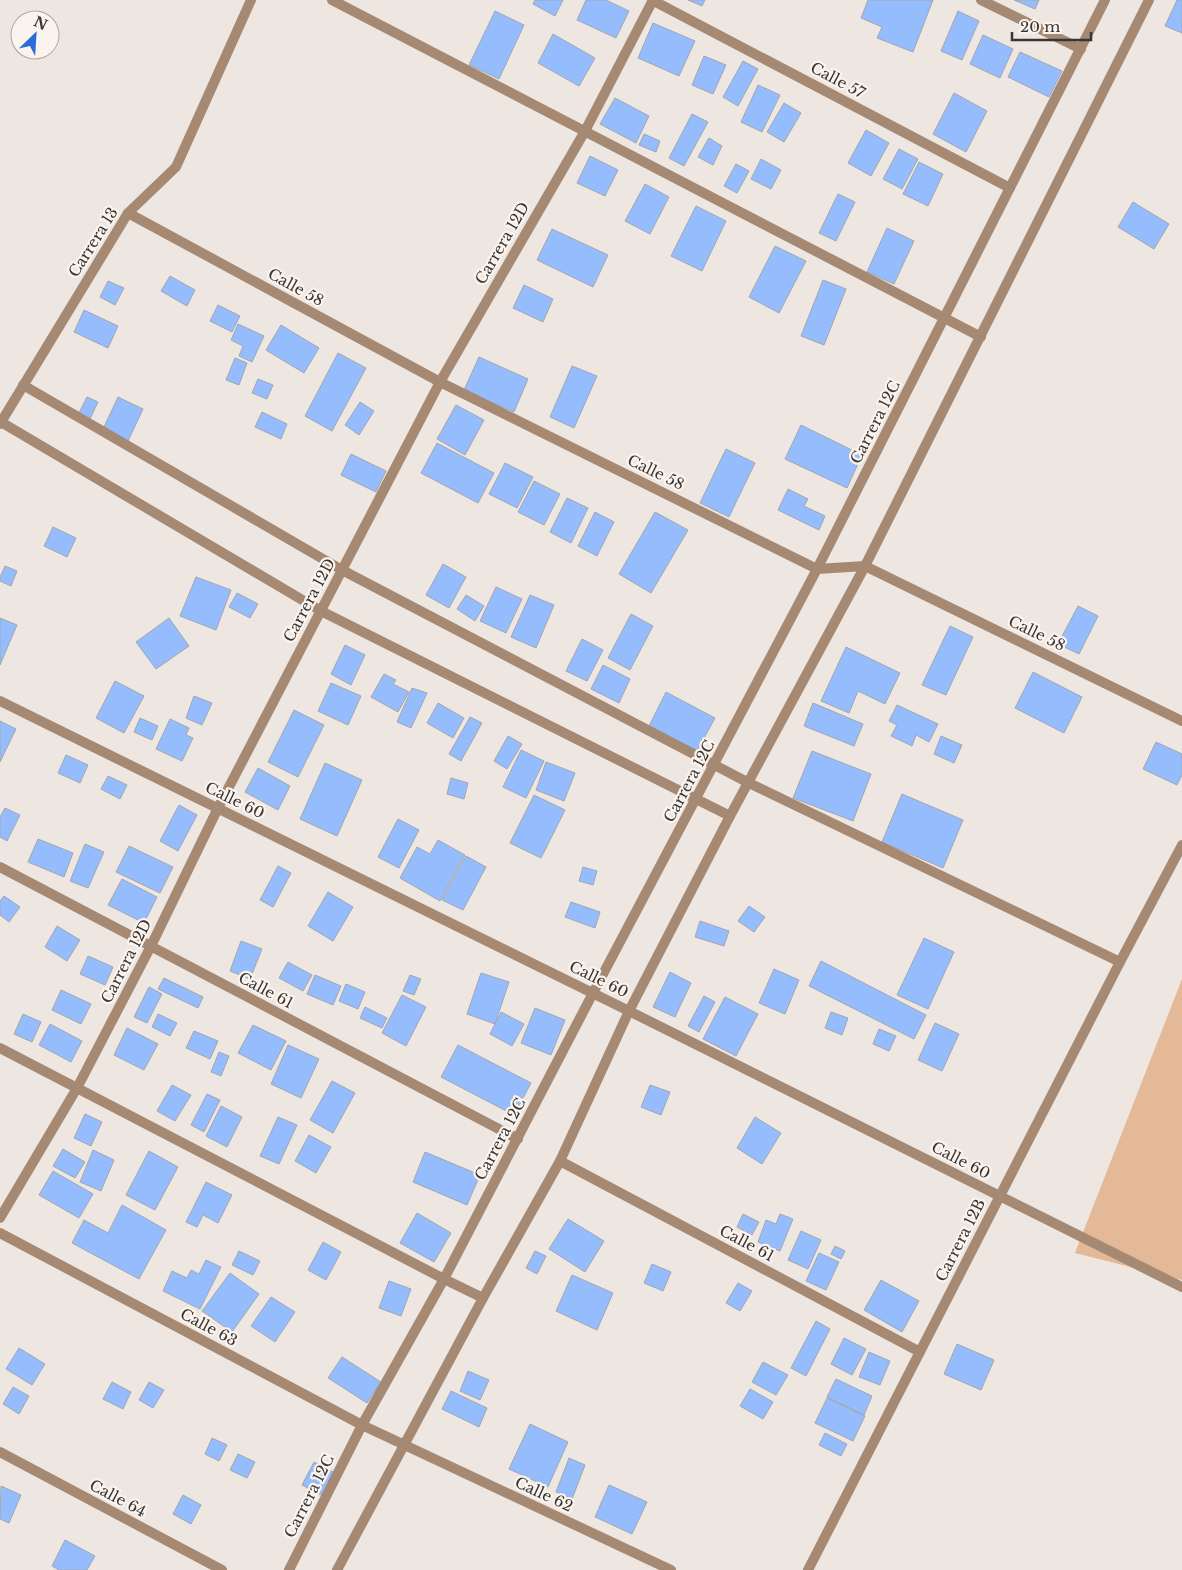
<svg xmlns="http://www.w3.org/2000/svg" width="1182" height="1570" viewBox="0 0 1182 1570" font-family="'Libre Baskerville',serif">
	<rect width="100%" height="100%" fill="#eee6e0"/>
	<polygon fill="#e3b998" points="1182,979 1182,1280 1075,1253"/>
	<g fill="#95bdfe" stroke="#a2a6ae">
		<polygon points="535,0 563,0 555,16 533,4"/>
		<polygon points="586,0 606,0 629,11 616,38 577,20"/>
		<polygon points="688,0 705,0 702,6"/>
		<polygon points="868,0 933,0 913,52 877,38 882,27 861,18"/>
		<polygon points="1014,0 1039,0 1035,9"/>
		<polygon points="1177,0 1182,0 1182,33 1165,26"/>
		<polygon points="495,11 524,25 499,79 469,65"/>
		<polygon points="958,11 979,21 962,60 941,51"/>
		<polygon points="653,23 695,41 679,76 638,58"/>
		<polygon points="553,34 595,58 579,86 538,63"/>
		<polygon points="983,35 1013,49 1000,78 970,64"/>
		<polygon points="1020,52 1062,71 1049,97 1008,77"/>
		<polygon points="704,56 726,65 713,94 692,85"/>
		<polygon points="743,61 758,69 738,106 723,97"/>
		<polygon points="758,85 780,95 762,132 741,122"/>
		<polygon points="954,93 987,111 966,152 933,134"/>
		<polygon points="615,98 649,116 636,143 600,124"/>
		<polygon points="784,103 801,113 784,142 767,132"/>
		<polygon points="692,114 708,122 684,166 669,158"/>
		<polygon points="866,130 889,143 871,176 848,163"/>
		<polygon points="644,134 660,141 656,152 639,145"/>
		<polygon points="709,138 722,146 713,165 698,157"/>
		<polygon points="899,149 918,159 902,189 883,179"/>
		<polygon points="590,156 618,170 605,196 577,183"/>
		<polygon points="761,159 781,170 771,189 751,179"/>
		<polygon points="919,162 943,174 928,206 903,194"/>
		<polygon points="736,164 749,171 737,193 724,186"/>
		<polygon points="645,184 669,197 650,234 625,221"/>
		<polygon points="838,194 855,202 836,241 819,233"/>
		<polygon points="1133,202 1169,224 1154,249 1118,227"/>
		<polygon points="696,206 726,221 702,271 671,256"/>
		<polygon points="887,228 914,241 894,284 867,272"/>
		<polygon points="552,229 608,255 593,287 537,260"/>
		<polygon points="775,246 806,261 779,313 749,297"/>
		<polygon points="170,276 195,290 187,306 161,291"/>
		<polygon points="823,280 846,289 824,345 801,336"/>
		<polygon points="108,281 124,288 115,305 100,297"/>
		<polygon points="524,285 553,299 543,322 513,308"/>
		<polygon points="218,305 240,316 232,332 210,321"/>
		<polygon points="84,310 118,326 108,348 74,332"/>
		<polygon points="238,324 264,336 252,362 239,356 243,346 231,340"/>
		<polygon points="281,325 319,348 304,373 266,350"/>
		<polygon points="338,353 366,368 332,431 305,416"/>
		<polygon points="479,357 528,379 514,412 464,390"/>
		<polygon points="235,358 247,363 239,385 226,380"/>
		<polygon points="572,366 597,376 574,428 550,417"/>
		<polygon points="258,379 273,385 267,399 252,393"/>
		<polygon points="87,397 98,402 90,419 79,413"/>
		<polygon points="118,397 143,409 128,441 103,429"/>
		<polygon points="360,402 374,411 359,435 345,425"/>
		<polygon points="456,405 484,420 465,455 437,439"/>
		<polygon points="262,412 287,424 281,439 255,427"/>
		<polygon points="801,425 862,455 847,488 785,459"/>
		<polygon points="437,443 494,473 478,503 421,473"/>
		<polygon points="726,449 755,463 729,517 700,503"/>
		<polygon points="351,454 386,471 376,492 341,475"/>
		<polygon points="505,463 533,477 517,508 489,494"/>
		<polygon points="534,481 560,494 544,525 518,512"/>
		<polygon points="788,489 808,499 804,506 825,516 819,530 778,510"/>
		<polygon points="567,498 588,508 571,543 550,532"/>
		<polygon points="595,512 614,522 597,556 578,546"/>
		<polygon points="655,512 688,530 651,593 619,574"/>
		<polygon points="53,527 76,538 67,557 44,546"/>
		<polygon points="443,564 466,577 449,608 426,595"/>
		<polygon points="5,566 17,571 11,586 0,581 0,577"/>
		<polygon points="196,577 231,590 216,630 180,616"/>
		<polygon points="496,587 522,599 506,633 480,621"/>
		<polygon points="237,593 258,604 250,618 229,607"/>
		<polygon points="466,595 484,606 475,621 457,609"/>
		<polygon points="530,595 554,605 536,648 511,637"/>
		<polygon points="1078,606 1098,616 1079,654 1058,644"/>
		<polygon points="631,614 653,626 630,670 608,658"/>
		<polygon points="0,618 17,625 0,665"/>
		<polygon points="169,618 189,646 156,669 136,642"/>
		<polygon points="950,626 973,637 946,695 922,685"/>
		<polygon points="582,639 603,650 587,681 566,671"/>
		<polygon points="345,645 365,655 351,685 331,674"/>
		<polygon points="846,647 900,673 885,704 858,691 849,713 821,701"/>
		<polygon points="603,665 630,679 619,703 591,689"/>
		<polygon points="1033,672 1082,697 1064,733 1015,708"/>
		<polygon points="384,674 396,680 393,684 409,692 398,712 371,697"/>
		<polygon points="115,681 144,696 124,733 96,718"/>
		<polygon points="331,683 361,696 348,725 318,711"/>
		<polygon points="412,688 427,693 411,728 397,722"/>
		<polygon points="666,692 715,718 697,751 649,726"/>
		<polygon points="194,696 212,703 202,725 186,718"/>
		<polygon points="438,703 464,718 453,738 427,723"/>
		<polygon points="813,703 863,724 854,746 804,726"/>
		<polygon points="897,705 938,724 929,742 916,735 912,746 891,736 897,725 889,721"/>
		<polygon points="294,710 324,725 298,777 268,762"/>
		<polygon points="470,717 482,723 461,761 449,754"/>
		<polygon points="140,718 158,726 152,740 134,732"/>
		<polygon points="170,719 189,728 186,735 193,738 182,761 156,749"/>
		<polygon points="0,721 16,729 0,762"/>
		<polygon points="508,736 522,744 507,769 494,761"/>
		<polygon points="941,736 962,745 954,763 934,754"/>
		<polygon points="1156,742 1182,754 1182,775 1177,785 1143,769"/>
		<polygon points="521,750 544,761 526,798 503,787"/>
		<polygon points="812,751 871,774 853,821 793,798"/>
		<polygon points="66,755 88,765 80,783 58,773"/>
		<polygon points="546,762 575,773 564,801 536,790"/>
		<polygon points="325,763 362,780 337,836 300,819"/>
		<polygon points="258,768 290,786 278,810 245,792"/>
		<polygon points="108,776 127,785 120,799 101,789"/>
		<polygon points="451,778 468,783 464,799 447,794"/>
		<polygon points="902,794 963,820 943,868 882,842"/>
		<polygon points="534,795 565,810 541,858 510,843"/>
		<polygon points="179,805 197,815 178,851 160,841"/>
		<polygon points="5,808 20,815 7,841 0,837 0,817"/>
		<polygon points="398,819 419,830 399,868 378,857"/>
		<polygon points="38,839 73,853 64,877 28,862"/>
		<polygon points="438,840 465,855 440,901 400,878 417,847 430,854"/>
		<polygon points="85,844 104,852 88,888 70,881"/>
		<polygon points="129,846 173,867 160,893 116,872"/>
		<polygon points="466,856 486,867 463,910 442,900"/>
		<polygon points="278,866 291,873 273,907 260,900"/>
		<polygon points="583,867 597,871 593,885 579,881"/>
		<polygon points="122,879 157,897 144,923 108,905"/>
		<polygon points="328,892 353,907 333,941 308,926"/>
		<polygon points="4,896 20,907 9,922 0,915 0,901"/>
		<polygon points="571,902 600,912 595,928 565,917"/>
		<polygon points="749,906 765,917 754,932 738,921"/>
		<polygon points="700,921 729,931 724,946 695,937"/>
		<polygon points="57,926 80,940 67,961 45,947"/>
		<polygon points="924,938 954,952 928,1009 897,995"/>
		<polygon points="241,941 262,949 250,979 230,971"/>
		<polygon points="88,956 113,967 105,985 80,974"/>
		<polygon points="821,961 926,1015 914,1039 809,986"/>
		<polygon points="288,962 312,975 303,991 279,978"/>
		<polygon points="774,969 799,980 785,1014 759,1003"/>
		<polygon points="670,972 691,983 675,1017 653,1007"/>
		<polygon points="481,973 509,982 495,1024 467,1014"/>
		<polygon points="315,975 341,986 333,1005 307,994"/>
		<polygon points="410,975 421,979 414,995 403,991"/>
		<polygon points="164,978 203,997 198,1008 158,989"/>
		<polygon points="346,984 365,992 358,1009 339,1001"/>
		<polygon points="149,987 162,994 147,1023 134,1017"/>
		<polygon points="61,990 91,1004 81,1024 52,1010"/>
		<polygon points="402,995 426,1007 406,1046 382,1033"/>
		<polygon points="704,996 715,1002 699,1032 688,1026"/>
		<polygon points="725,997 758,1014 736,1056 703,1039"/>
		<polygon points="365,1007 387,1018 382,1028 360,1018"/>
		<polygon points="535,1008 565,1020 551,1055 521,1043"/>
		<polygon points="501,1012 524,1024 512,1046 490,1034"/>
		<polygon points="831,1012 848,1018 842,1035 825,1028"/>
		<polygon points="23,1014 41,1022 32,1042 14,1034"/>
		<polygon points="158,1014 177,1023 170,1036 152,1027"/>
		<polygon points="935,1023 959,1034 942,1071 918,1060"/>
		<polygon points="50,1024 82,1041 71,1062 39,1045"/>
		<polygon points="253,1025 286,1041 271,1070 238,1053"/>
		<polygon points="127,1028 158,1044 144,1070 114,1055"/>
		<polygon points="879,1029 896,1036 889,1051 873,1044"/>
		<polygon points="194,1031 218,1041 210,1059 186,1048"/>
		<polygon points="288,1045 319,1059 301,1098 271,1084"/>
		<polygon points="458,1045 531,1083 514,1115 441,1077"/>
		<polygon points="219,1052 229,1056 221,1076 211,1072"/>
		<polygon points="332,1081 355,1093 333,1133 310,1120"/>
		<polygon points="172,1085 191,1095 175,1121 157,1111"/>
		<polygon points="650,1085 670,1092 661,1115 641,1107"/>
		<polygon points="207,1094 220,1100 204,1132 191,1125"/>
		<polygon points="221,1106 242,1117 227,1147 206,1136"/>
		<polygon points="85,1114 102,1122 91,1146 74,1138"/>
		<polygon points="278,1117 297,1125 279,1164 260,1156"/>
		<polygon points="755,1117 781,1133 762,1164 737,1148"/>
		<polygon points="309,1135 331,1147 316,1173 295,1161"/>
		<polygon points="63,1149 85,1162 75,1178 53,1166"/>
		<polygon points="93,1150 114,1160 101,1191 80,1182"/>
		<polygon points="149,1151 178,1167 155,1210 126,1195"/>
		<polygon points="425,1152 480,1175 467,1205 413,1182"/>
		<polygon points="53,1171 93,1194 79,1218 39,1195"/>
		<polygon points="206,1182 232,1195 218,1223 203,1215 197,1227 186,1222"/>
		<polygon points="122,1205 166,1230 139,1279 72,1243 84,1220 108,1233"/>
		<polygon points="417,1213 451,1233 434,1262 400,1243"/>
		<polygon points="743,1214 759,1222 752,1235 737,1227"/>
		<polygon points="780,1214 793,1219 780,1251 758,1242 766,1220 776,1224"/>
		<polygon points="568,1219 604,1241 585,1272 549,1249"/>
		<polygon points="801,1231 821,1240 808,1269 788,1260"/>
		<polygon points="323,1242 341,1252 326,1280 308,1270"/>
		<polygon points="835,1246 845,1251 841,1259 831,1254"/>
		<polygon points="239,1251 260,1261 253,1275 232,1265"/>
		<polygon points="535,1251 546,1256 537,1274 526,1268"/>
		<polygon points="819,1253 839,1262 826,1290 806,1281"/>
		<polygon points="206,1260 221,1267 200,1309 163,1291 172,1271 187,1278 191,1270 199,1274"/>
		<polygon points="652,1264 671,1272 663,1291 644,1283"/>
		<polygon points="230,1273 259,1294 232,1332 202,1311"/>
		<polygon points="572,1275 613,1293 597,1330 556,1311"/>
		<polygon points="881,1280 919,1301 902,1332 864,1310"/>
		<polygon points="389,1281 411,1289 401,1316 379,1308"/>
		<polygon points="738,1283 752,1291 740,1311 726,1303"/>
		<polygon points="271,1297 295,1312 275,1342 251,1326"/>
		<polygon points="816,1321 830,1329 806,1376 791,1368"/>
		<polygon points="844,1338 866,1349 852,1375 831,1364"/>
		<polygon points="957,1344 994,1360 981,1390 944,1374"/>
		<polygon points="19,1348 45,1364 32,1385 6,1369"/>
		<polygon points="869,1352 890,1361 880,1385 859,1377"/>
		<polygon points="342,1357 381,1382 367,1403 328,1378"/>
		<polygon points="763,1362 788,1375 776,1395 752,1382"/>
		<polygon points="468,1371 489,1380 480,1400 460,1391"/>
		<polygon points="836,1379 872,1396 864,1415 827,1397"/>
		<polygon points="112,1382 131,1392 123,1409 103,1399"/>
		<polygon points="149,1382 164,1390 153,1408 139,1400"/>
		<polygon points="13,1387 29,1396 19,1414 3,1404"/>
		<polygon points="750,1389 773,1402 763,1419 740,1406"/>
		<polygon points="451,1391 487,1408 479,1427 442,1409"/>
		<polygon points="827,1398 865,1416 853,1441 815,1423"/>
		<polygon points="530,1424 568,1442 548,1487 509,1469"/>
		<polygon points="825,1433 847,1444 841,1456 819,1445"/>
		<polygon points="212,1438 227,1445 219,1461 205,1454"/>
		<polygon points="238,1454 255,1462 247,1478 230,1470"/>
		<polygon points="569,1458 585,1465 572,1499 556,1492"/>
		<polygon points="314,1462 335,1473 323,1496 302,1485"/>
		<polygon points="609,1485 647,1502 632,1534 595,1517"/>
		<polygon points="1,1486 21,1495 9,1523 0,1519"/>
		<polygon points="183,1495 201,1505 191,1524 173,1514"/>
		<polygon points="65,1540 95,1556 87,1570 59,1570 52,1566"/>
	</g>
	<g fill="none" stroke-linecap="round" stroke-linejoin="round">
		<g stroke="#a58973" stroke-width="10">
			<polyline points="332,0 981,337"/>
			<polyline points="652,0 1010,188"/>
			<polyline points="981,0 1081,49"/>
			<polyline points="128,213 440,382 817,569 865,566 1182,721"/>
			<polyline points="23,385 342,570 749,783 1120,962"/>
			<polyline points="1,422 321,611 730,816"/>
			<polyline points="0,424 128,213 176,167 251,0"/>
			<polyline points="0,701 629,1011 1182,1287"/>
			<polyline points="0,867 518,1139"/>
			<polyline points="0,1048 444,1279 483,1298"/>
			<polyline points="560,1161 920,1352"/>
			<polyline points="0,1218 77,1088 151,946 218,808 440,382 585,131 653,0"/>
			<polyline points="0,1233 362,1425 671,1570"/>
			<polyline points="0,1452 222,1570"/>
			<polyline points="289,1570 362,1425 444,1279 593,993 817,569 1105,0"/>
			<polyline points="337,1570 483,1298 560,1161 629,1011 730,816 865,566 1149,0"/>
			<polyline points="808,1570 1120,962 1182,845"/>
		</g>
	</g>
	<g text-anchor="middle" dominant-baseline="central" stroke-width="4.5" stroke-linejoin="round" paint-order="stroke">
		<g font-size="15" fill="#383532" stroke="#fbf3ed">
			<text transform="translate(838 80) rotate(28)">Calle 57</text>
			<text transform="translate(93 242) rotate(-58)">Carrera 13</text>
			<text transform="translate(502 243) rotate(-60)">Carrera 12D</text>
			<text transform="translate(296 287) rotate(29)">Calle 58</text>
			<text transform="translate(875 422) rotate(-63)">Carrera 12C</text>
			<text transform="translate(656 472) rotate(26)">Calle 58</text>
			<text transform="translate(309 600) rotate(-62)">Carrera 12D</text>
			<text transform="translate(1037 633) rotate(26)">Calle 58</text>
			<text transform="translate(689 781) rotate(-62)">Carrera 12C</text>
			<text transform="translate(235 800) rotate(26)">Calle 60</text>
			<text transform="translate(126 961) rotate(-63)">Carrera 12D</text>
			<text transform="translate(599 979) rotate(26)">Calle 60</text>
			<text transform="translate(266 990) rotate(28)">Calle 61</text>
			<text transform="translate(500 1139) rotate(-62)">Carrera 12C</text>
			<text transform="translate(961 1160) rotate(27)">Calle 60</text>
			<text transform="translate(960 1240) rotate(-63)">Carrera 12B</text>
			<text transform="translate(747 1243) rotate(28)">Calle 61</text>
			<text transform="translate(209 1327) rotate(28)">Calle 63</text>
			<text transform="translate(544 1494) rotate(25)">Calle 62</text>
			<text transform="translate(309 1496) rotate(-63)">Carrera 12C</text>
			<text transform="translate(118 1498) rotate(28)">Calle 64</text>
		</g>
	</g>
	<g transform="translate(35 35) rotate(25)"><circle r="24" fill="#fbf3ed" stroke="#ada7a2"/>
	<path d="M0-4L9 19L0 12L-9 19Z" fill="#2b6cd9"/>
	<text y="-8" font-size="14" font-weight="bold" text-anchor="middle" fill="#383532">N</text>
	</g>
	<path d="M1012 32v8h79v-8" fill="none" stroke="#383532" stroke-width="2.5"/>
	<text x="1020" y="32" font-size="15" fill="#383532" stroke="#fbf3ed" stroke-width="4" paint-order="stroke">20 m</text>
</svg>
